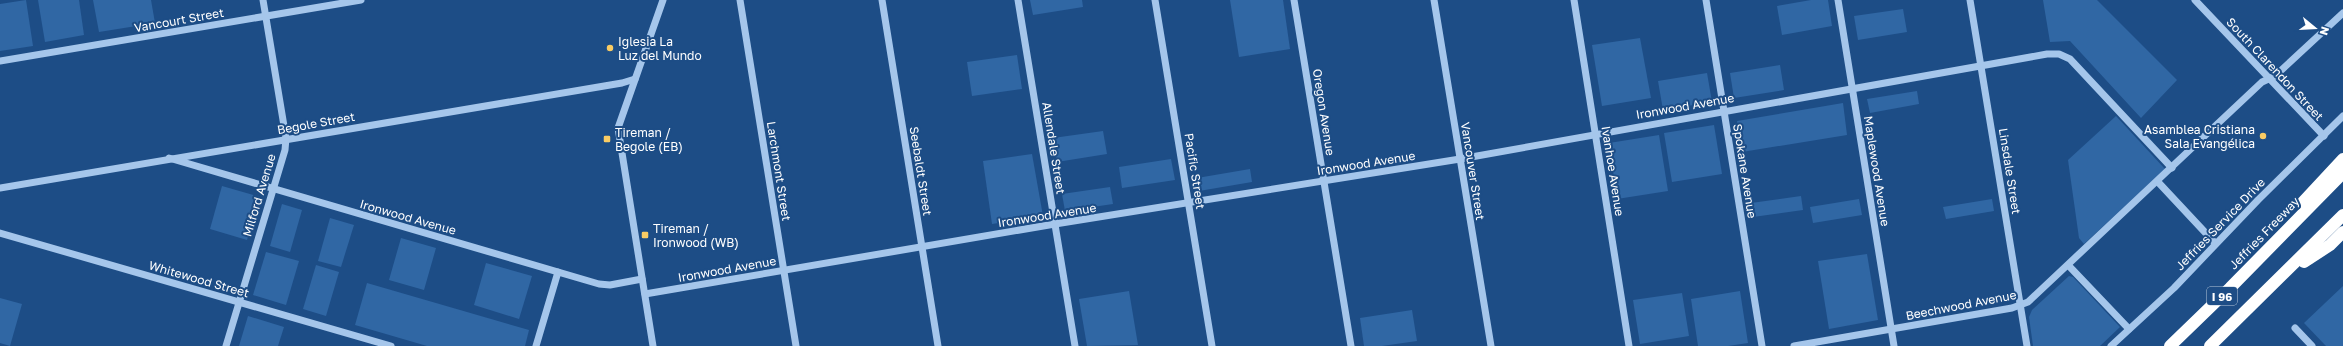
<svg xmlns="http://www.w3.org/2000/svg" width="2343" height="346" viewBox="0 0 2343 346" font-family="'Golos Text',sans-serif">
	<rect width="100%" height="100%" fill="#1d4d86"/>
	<g fill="#3067a4">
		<polygon points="26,0 33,46 0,51 0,4"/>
		<polygon points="38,0 79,0 84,35 45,42"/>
		<polygon points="93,0 151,0 155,23 99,32"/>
		<polygon points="1030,0 1082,0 1083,7 1033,15"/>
		<polygon points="1230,0 1283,0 1290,49 1239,57"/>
		<polygon points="1811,0 1828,0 1832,26 1782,35 1777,6"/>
		<polygon points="2043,0 2097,0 2177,80 2141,118 2070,41 2050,42"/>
		<polygon points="1903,9 1907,32 1858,40 1854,16"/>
		<polygon points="1640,38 1651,98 1602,106 1592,45"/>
		<polygon points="1017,55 1022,89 972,96 967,62"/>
		<polygon points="1780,65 1784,90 1734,98 1730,73"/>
		<polygon points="1707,73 1712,102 1663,110 1658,81"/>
		<polygon points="1917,91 1919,104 1870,113 1867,99"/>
		<polygon points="1843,103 1847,135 1742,152 1737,121"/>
		<polygon points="2116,116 2165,169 2084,244 2079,238 2068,160"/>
		<polygon points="1714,125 1722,174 1672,182 1664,133"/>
		<polygon points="1103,131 1107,154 1057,162 1053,138"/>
		<polygon points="1659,135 1668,191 1617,199 1609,143"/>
		<polygon points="1032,154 1043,216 992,224 983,161"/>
		<polygon points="1171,159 1175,180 1122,188 1119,167"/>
		<polygon points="1250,169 1252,182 1199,191 1197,178"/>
		<polygon points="222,186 260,197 247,240 210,229"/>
		<polygon points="1110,187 1113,204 1065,211 1062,194"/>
		<polygon points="1801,196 1803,210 1753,217 1751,203"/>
		<polygon points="1859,199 1862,215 1813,223 1810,207"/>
		<polygon points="1992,199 1994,211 1946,219 1943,207"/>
		<polygon points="282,204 302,210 290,252 270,246"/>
		<polygon points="330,218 354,225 341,267 318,261"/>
		<polygon points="401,238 436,248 424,290 389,280"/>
		<polygon points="266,252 299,261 286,305 253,295"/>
		<polygon points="1867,254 1878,320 1829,329 1818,261"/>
		<polygon points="486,263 532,276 519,319 474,305"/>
		<polygon points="316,265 339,272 326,316 303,309"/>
		<polygon points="2069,276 2073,277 2120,327 2100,346 2033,346 2029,317 2032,310"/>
		<polygon points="367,283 529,330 525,346 427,346 355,325"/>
		<polygon points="2343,286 2343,346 2326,346 2304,323"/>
		<polygon points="1129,291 1138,345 1087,346 1079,299"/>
		<polygon points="1740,291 1748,343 1728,346 1698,346 1691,299"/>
		<polygon points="1682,293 1689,336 1640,344 1633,300"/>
		<polygon points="0,298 22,304 10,346 0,343"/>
		<polygon points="1412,310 1417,341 1382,346 1364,346 1360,318"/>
		<polygon points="248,316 284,327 278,346 239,346"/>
	</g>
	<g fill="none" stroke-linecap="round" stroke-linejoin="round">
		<g stroke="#a5c6eb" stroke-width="7">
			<polyline points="740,0 796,346"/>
			<polyline points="882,0 938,346"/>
			<polyline points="1018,0 1075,346"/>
			<polyline points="1155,0 1212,346"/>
			<polyline points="1294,0 1351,346"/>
			<polyline points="1434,0 1491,346"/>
			<polyline points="1574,0 1629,346"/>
			<polyline points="1706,0 1762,346"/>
			<polyline points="1838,0 1894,346"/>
			<polyline points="1970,0 2027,346"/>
			<polyline points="2195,0 2324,136"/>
			<polyline points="0,61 361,0"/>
			<polyline points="169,158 599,284 610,285 642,279"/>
			<polyline points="2158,182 2215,243"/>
			<polyline points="0,188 622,83 635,79"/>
			<polyline points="0,233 391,346"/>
			<polyline points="2069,266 2129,329"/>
			<polyline points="645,294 1055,224 1460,159 2047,54 2059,54 2070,59 2172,168"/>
			<polyline points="2295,328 2312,346"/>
			<polyline points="226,346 285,150 286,138 263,0"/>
			<polyline points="536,346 558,272"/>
			<polyline points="653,346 618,128 663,0"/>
			<polyline points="1794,346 2012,308 2028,302 2262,82 2275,76 2343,13"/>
			<polyline points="2111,346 2174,288 2258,200 2343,116"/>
		</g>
		<g stroke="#fff" stroke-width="12">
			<polyline points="2303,202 2343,159"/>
			<polyline points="2304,262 2330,245 2343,232"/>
			<polyline points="2170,346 2230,288 2343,173"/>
			<polyline points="2210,346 2343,215"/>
		</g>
	</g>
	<g fill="#facc64" stroke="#1d4d86" stroke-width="1.5">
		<circle cx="610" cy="48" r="4"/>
		<circle cx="2263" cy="136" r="4"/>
		<rect x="603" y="135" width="8" height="8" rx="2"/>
		<rect x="641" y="231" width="8" height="8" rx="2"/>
	</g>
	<g text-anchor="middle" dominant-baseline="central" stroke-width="4" stroke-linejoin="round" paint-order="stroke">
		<rect fill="#1d4d86" stroke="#bbcadb" stroke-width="1" x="2207" y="287" width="30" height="18" rx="3"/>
		<g font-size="11" font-weight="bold" fill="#fff">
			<text x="2222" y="296">I 96</text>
		</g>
		<g font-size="12" fill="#fff" stroke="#1d4d86">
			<text transform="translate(179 20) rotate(-10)">Vancourt Street</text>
			<text transform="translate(2275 69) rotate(47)">South Clarendon Street</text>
			<text transform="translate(1685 106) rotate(-10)">Ironwood Avenue</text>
			<text transform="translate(1324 112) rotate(81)">Oregon Avenue</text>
			<text transform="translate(316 123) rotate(-10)">Begole Street</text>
			<text transform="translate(1054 148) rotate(81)">Allendale Street</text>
			<text transform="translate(1366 163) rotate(-9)">Ironwood Avenue</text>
			<text transform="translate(779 171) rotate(81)">Larchmont Street</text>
			<text transform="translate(921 171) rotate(81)">Seebaldt Street</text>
			<text transform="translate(1195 171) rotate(81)">Pacific Street</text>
			<text transform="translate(1473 171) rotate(81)">Vancouver Street</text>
			<text transform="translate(1613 171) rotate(81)">Ivanhoe Avenue</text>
			<text transform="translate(1745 171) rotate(81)">Spokane Avenue</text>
			<text transform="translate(1877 171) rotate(81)">Maplewood Avenue</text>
			<text transform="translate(2010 171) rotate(81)">Linsdale Street</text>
			<text transform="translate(259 195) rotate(-73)">Milford Avenue</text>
			<text transform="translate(1047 215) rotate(-9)">Ironwood Avenue</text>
			<text transform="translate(408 217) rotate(16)">Ironwood Avenue</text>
			<text transform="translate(2220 224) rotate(-46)">Jeffries Service Drive</text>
			<text transform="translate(2264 233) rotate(-46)">Jeffries Freeway</text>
			<text transform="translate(727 269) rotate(-10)">Ironwood Avenue</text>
			<text transform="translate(199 279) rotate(16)">Whitewood Street</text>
			<text transform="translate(1961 305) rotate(-11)">Beechwood Avenue</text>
		</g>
		<g font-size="12" fill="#fff" stroke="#1d4d86" text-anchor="start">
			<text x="618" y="41">Iglesia La<tspan x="618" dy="14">Luz del Mundo</tspan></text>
			<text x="2255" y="129" text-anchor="end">Asamblea Cristiana<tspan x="2255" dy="14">Sala Evangélica</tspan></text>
			<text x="615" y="132">Tireman /<tspan x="615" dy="14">Begole (EB)</tspan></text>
			<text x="653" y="228">Tireman /<tspan x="653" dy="14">Ironwood (WB)</tspan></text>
		</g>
	</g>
	<g transform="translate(2315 28) rotate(108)" stroke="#1d4d86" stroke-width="3" paint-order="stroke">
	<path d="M0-3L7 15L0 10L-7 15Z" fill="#ffffff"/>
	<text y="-6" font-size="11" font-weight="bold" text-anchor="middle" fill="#ffffff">N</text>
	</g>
</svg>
